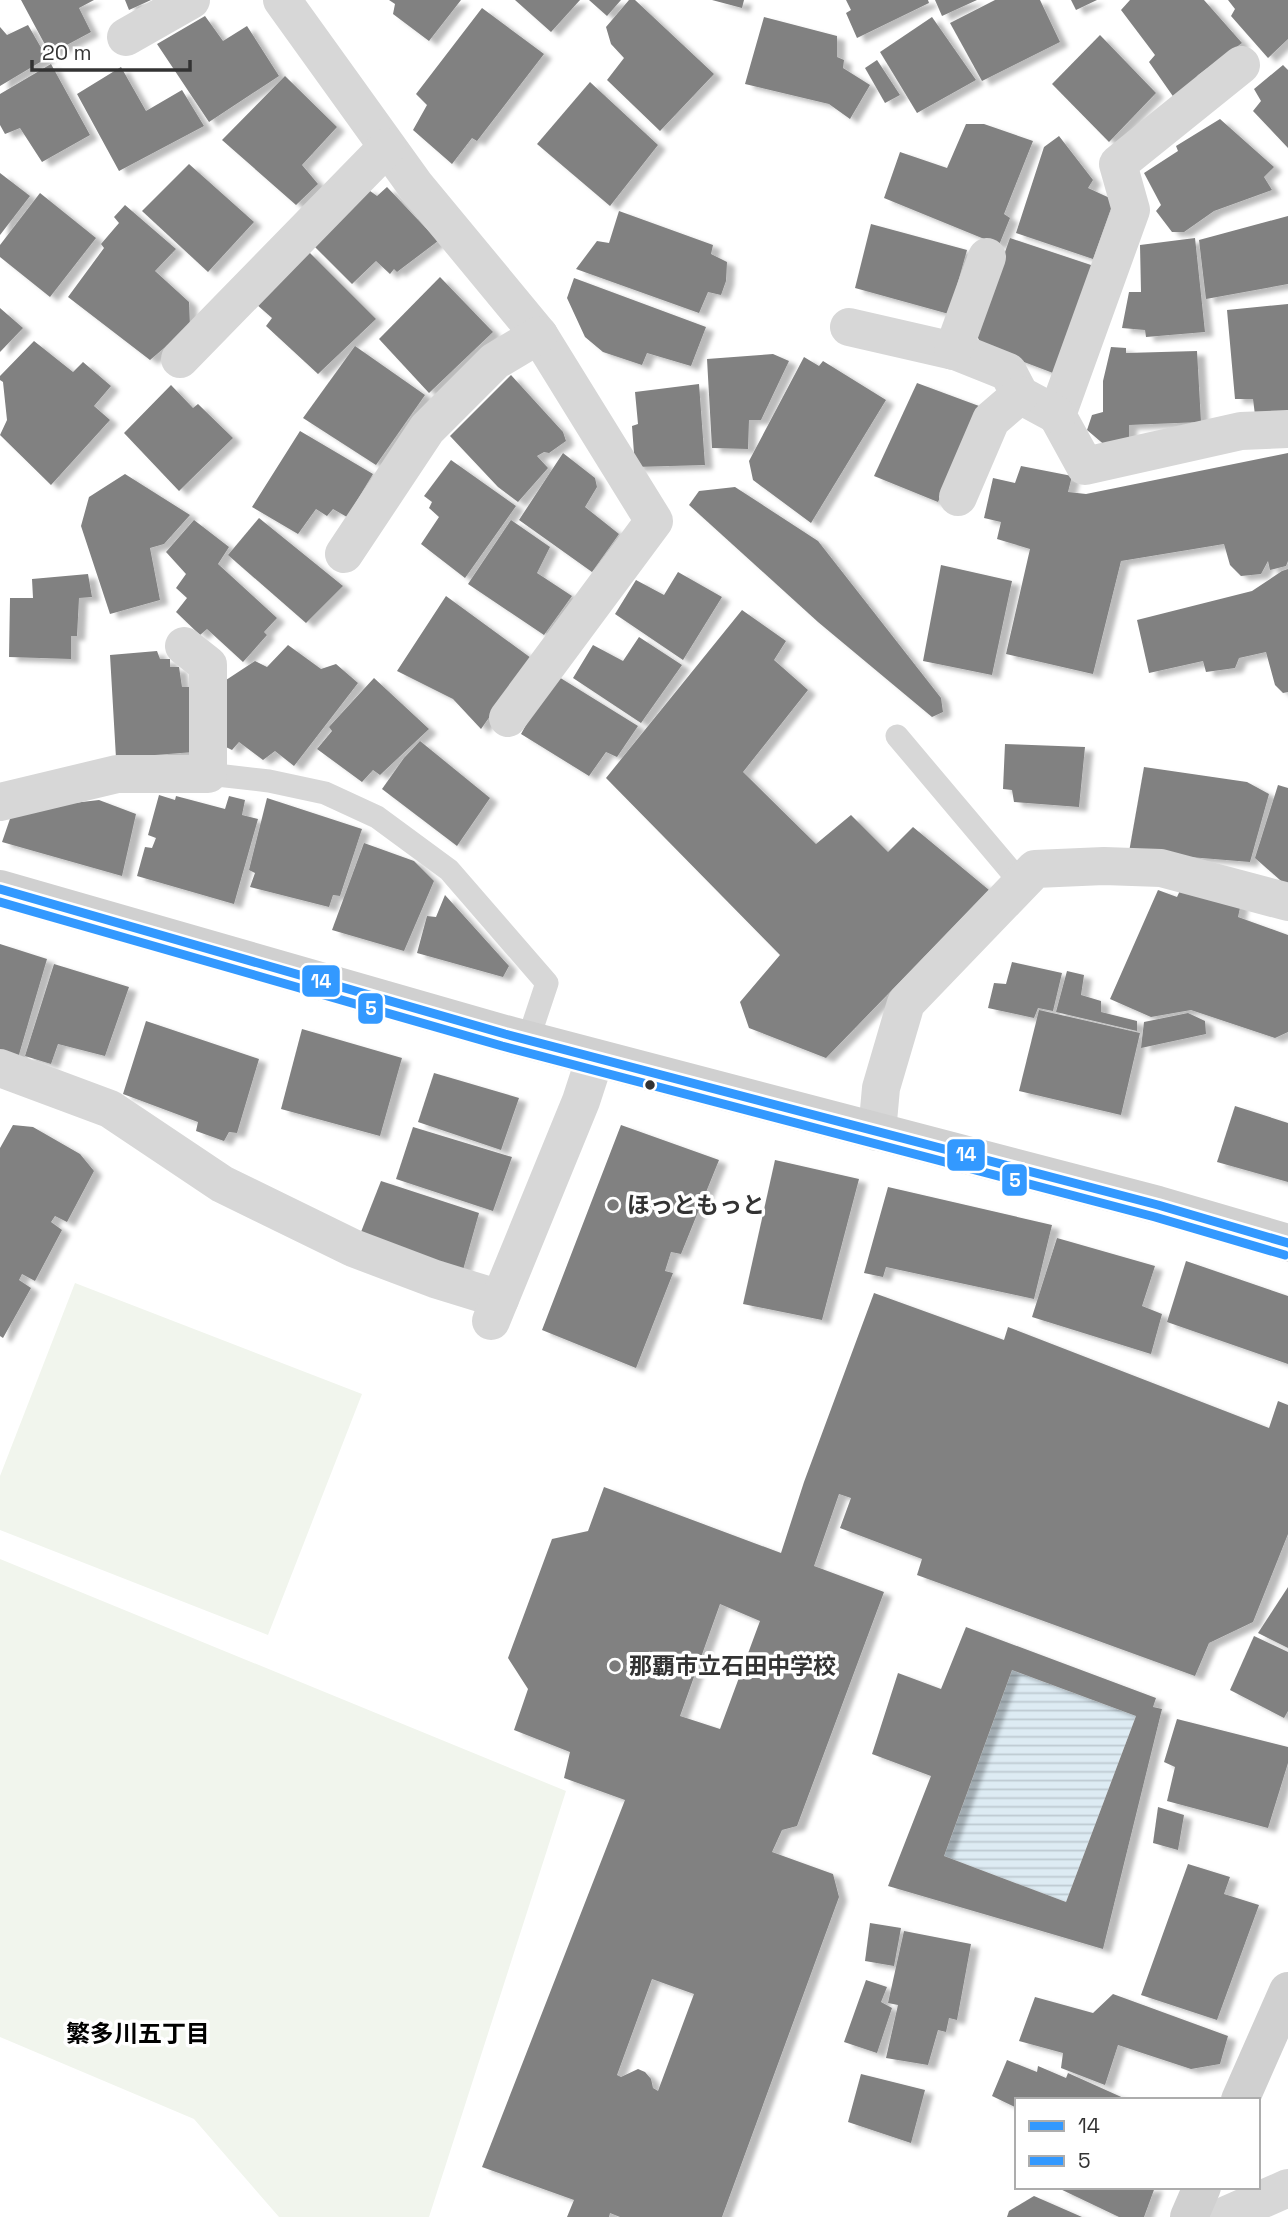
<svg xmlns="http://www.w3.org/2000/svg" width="1288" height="2217" viewBox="0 0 1288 2217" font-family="'Space Grotesk','Noto Sans JP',sans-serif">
	<defs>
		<pattern id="water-rules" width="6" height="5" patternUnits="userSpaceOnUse" patternTransform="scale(1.75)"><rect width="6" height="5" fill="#ddebf3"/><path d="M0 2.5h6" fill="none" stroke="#becad1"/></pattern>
		<filter id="shadow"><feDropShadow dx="8" dy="4.5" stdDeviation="2" flood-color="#0004"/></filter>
	</defs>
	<rect width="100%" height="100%" fill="#fff"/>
	<g fill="#f1f5ed">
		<polygon points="75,1283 362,1394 268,1635 0,1530 0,1476"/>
		<polygon points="0,1559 566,1791 429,2217 279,2217 194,2119 0,2037"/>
	</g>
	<polygon fill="url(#water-rules)" points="1012,1670 1136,1716 1066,1902 944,1856"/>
	<g fill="#818181" fill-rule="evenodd" filter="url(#shadow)">
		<polygon points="21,0 94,0 79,8 91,32 50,54"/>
		<polygon points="125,0 151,0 129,10"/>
		<polygon points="389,0 461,0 429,41 393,14 395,4"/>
		<polygon points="515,0 580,0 551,32"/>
		<polygon points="589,0 621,0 607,16"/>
		<polygon points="629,0 635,0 714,74 660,131 607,80 624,58 611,44 606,27"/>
		<polygon points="712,0 744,0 742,8"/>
		<polygon points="846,0 928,0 929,3 857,38 846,13 851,10"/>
		<polygon points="935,0 977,0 942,16"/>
		<polygon points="995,0 1040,0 1060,42 982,81 950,23"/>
		<polygon points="1071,0 1097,0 1076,10"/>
		<polygon points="1130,0 1204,0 1242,43 1198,75 1177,102 1149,62 1155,55 1121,10"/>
		<polygon points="1228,0 1288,0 1288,39 1268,58 1231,16 1235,9"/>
		<polygon points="482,8 544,54 477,141 472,138 452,164 413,130 427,105 416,94"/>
		<polygon points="205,16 223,41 247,26 279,76 209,122 157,44"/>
		<polygon points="764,17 837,36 837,57 844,60 843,68 870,85 850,119 829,104 745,84"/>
		<polygon points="932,17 976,80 917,113 880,52"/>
		<polygon points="28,25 47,58 0,86 0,27 7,35"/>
		<polygon points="1100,35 1156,93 1109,142 1052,84"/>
		<polygon points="877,60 900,95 885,103 865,68"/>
		<polygon points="51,64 90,135 42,162 20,128 5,134 0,125 0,94"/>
		<polygon points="1283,65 1288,70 1288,148 1253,111 1261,101 1254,89"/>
		<polygon points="121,67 146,111 182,90 204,126 119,171 77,94"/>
		<polygon points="285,76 337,127 302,165 318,184 296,205 222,140"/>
		<polygon points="590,82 658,145 610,206 537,144"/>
		<polygon points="1220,119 1274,167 1264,177 1272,190 1214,211 1184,232 1172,232 1156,211 1161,205 1144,173 1178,151 1176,146"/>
		<polygon points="966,124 984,124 1033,141 1004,214 1010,218 999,245 884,198 900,152 947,168"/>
		<polygon points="1059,136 1093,180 1088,188 1114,200 1093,259 1016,233 1044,147"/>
		<polygon points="189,164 254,222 208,272 142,211"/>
		<polygon points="0,173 30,196 0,235"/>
		<polygon points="387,187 438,241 397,272 394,269 390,274 376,261 352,284 314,246 366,188 377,196"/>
		<polygon points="40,193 96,238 50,297 0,257 0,245"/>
		<polygon points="125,205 176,249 155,271 189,302 190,326 150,360 68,297 104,248 101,244 119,223 114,217"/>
		<polygon points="619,211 713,245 711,254 727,262 726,281 721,295 708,292 699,313 576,269 597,241 609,243"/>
		<polygon points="1288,216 1288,284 1206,299 1199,240"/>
		<polygon points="871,224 967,250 949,314 855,288"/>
		<polygon points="1010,238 1097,267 1053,373 982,346 976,334"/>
		<polygon points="1195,238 1205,332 1146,337 1145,330 1122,328 1129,292 1141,292 1140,245"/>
		<polygon points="307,250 376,319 318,374 266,326 272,318 256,304"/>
		<polygon points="440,277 493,332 429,393 379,339"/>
		<polygon points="574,278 706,327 691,366 647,353 642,365 603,352 585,337 567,298"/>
		<polygon points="1288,304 1288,413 1255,415 1253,399 1235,399 1227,310"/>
		<polygon points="0,308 23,328 0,352"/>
		<polygon points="34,341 73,372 83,362 111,386 94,406 110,420 51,485 0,435 7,420 3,382 0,380 0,376"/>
		<polygon points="355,346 425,395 376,465 303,418"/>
		<polygon points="1111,347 1126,348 1126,353 1197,351 1201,422 1129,425 1129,442 1107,447 1087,430 1092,415 1103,412 1103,381"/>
		<polygon points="773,354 789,361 761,420 749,420 748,449 712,448 707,359"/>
		<polygon points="804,357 819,366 823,361 886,400 811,523 753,480 749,461"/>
		<polygon points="511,375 563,432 566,441 549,453 544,452 537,456 548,468 518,502 498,487 450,436"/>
		<polygon points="917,383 979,406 938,502 874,476"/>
		<polygon points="699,384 705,465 635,467 632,426 638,424 635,392"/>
		<polygon points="171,385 193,408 198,404 233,438 179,491 124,433"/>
		<polygon points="300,431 373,474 347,517 333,509 327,516 316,509 298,534 252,507"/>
		<polygon points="563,453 595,478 597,487 585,507 619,534 592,572 519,520"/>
		<polygon points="1288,453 1288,561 1286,566 1270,570 1268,561 1261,574 1241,576 1230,565 1224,544 1121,561 1093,674 1006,654 1030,549 997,539 1001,522 984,518 993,478 1015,483 1021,466 1072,476 1068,492 1086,494"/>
		<polygon points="451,460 516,506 465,578 421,544 439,517 429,508 432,502 424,496"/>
		<polygon points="125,474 190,515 164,544 150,548 160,600 110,614 81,526 89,497"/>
		<polygon points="735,487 818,541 941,698 943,712 932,717 818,622 689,505 699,491"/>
		<polygon points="259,518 343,586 306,623 228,555"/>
		<polygon points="194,520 229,547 218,564 277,618 264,632 267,635 243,662 207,629 200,635 176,612 187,598 176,588 186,574 166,552"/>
		<polygon points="511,520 550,547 537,573 572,596 544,635 468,584"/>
		<polygon points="941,565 1012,581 992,675 923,661"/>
		<polygon points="1288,569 1288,692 1283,693 1275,685 1266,652 1239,658 1235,668 1206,672 1203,661 1149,673 1137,620 1252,591 1282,571"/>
		<polygon points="678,572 722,597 683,660 615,614 636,580 664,595"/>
		<polygon points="88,574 92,597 79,598 77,636 71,636 71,659 9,657 10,598 33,598 32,579"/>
		<polygon points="446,596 531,658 481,729 453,699 397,671"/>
		<polygon points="742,610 786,641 774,660 808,690 743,772 816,844 851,815 888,852 913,827 989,890 826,1058 749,1028 740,1002 780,955 606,778"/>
		<polygon points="639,637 682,665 641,723 573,678 593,645 623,661"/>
		<polygon points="288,645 321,669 336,664 358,683 294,766 275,751 263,760 239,742 232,750 226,747 223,682 255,661 267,667"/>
		<polygon points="157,651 160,659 170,659 170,667 179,667 182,687 190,687 194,752 116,758 110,655"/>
		<polygon points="554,674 638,726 617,757 606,752 589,776 521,734"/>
		<polygon points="374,678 429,729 380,775 373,770 362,782 317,749 332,731 329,727"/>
		<polygon points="420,741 490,798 457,846 382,789 404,758"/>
		<polygon points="1005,744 1085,747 1079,807 1014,802 1012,790 1003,789"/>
		<polygon points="1144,767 1247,782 1269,794 1250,862 1129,852"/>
		<polygon points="1278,785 1288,788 1288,887 1255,858"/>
		<polygon points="159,795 175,800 176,796 225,809 229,796 245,800 242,815 258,819 234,904 137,876 145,847 152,848 156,838 148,835"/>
		<polygon points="267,798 362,829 340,896 333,895 329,907 250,887 255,873 249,870"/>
		<polygon points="99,800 136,814 122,876 2,842 13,810"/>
		<polygon points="364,843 414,861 434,881 404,951 332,930"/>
		<polygon points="1184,882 1241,903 1238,917 1288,935 1288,1032 1275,1038 1191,1010 1151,1017 1110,999 1158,890 1177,897"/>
		<polygon points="445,895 509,966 503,977 417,953 427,916 436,917"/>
		<polygon points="0,944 47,959 18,1058 0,1053"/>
		<polygon points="1012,962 1062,973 1053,1011 1038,1008 1034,1018 988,1008 994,983 1006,984"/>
		<polygon points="54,964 129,987 105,1056 58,1044 51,1064 25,1056"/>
		<polygon points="1067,971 1084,975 1081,995 1101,1001 1101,1012 1137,1021 1137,1031 1056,1012"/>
		<polygon points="1039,1010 1140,1033 1121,1115 1019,1091"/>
		<polygon points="1188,1013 1205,1021 1206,1034 1141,1048 1144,1022"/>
		<polygon points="146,1021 259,1059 237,1133 229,1132 224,1141 196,1131 198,1122 123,1094"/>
		<polygon points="302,1029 402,1058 380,1136 281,1109"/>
		<polygon points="434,1073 519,1098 501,1150 418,1122"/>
		<polygon points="1235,1106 1288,1123 1288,1182 1217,1162"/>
		<polygon points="13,1125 33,1127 80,1154 94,1171 67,1222 55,1216 51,1222 62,1230 35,1281 22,1274 19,1280 31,1288 3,1338 0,1336 0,1148"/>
		<polygon points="621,1125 719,1160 681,1254 671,1252 665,1271 673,1273 636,1368 542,1330"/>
		<polygon points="413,1127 512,1157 493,1211 396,1179"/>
		<polygon points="775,1160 859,1179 822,1320 743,1304"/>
		<polygon points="381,1181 479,1213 463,1270 359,1237"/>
		<polygon points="888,1187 1052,1225 1034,1299 886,1267 883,1277 864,1273"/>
		<polygon points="1057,1238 1155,1266 1142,1306 1162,1314 1151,1354 1032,1317"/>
		<polygon points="1186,1261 1288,1296 1288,1364 1167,1322"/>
		<path d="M874 1293 1004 1340 1008 1327 1269 1428 1278 1401 1288 1405V1534L1253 1622 1209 1643 1195 1676 917 1575 922 1559 840 1528 851 1498 839 1494 814 1566 884 1592 797 1826 782 1830 772 1852 833 1874 839 1897 722 2217H620L610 2213 609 2217H567L574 2200 482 2167 625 1800 564 1778 570 1752 514 1730 528 1689 508 1658 552 1539 588 1531 604 1487 781 1553 804 1482ZM720 1604 760 1621 720 1729 680 1716ZM652 1979 694 1994 658 2091 653 2088 651 2079 645 2072 638 2069 621 2077 617 2075Z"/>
		<polygon points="1288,1587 1288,1648 1258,1633"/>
		<path d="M966 1627 1156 1698 1153 1707 1162 1709 1103 1949 888 1886 931 1776 872 1754 898 1673 941 1689ZM1012 1670 1136 1716 1066 1902 944 1856Z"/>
		<polygon points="1254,1636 1288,1652 1288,1711 1284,1718 1230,1690"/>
		<polygon points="1177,1719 1288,1747 1288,1763 1268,1828 1167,1801 1175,1767 1164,1762"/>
		<polygon points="1158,1807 1184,1815 1178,1850 1153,1843"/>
		<polygon points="1188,1864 1230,1877 1224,1894 1259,1905 1217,2020 1141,1995"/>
		<polygon points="870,1923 901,1928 894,1966 865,1961"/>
		<polygon points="904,1931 971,1944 957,2020 949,2018 946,2032 938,2030 928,2065 886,2058 898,2005 888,2003"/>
		<polygon points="866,1980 887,1987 881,2002 892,2008 877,2053 844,2042"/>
		<polygon points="1113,1994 1228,2036 1220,2064 1191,2069 1118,2045 1105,2085 1061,2068 1063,2053 1019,2041 1035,1997 1093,2013"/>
		<polygon points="1007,2060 1037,2072 1038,2066 1066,2078 1068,2073 1128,2100 1017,2100 1017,2108 992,2096"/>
		<polygon points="861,2074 925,2090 911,2143 848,2122"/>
		<polygon points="1056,2187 1155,2187 1144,2217 1119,2217"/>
		<polygon points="1034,2196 1082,2217 1007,2217 1009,2211"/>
	</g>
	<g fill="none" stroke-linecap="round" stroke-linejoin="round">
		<g stroke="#d7d7d7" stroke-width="23">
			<polyline points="897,736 1021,883"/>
			<polyline points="208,774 269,781 325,793 377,817 449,870 547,983 528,1040"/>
		</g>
		<g stroke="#d7d7d7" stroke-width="38">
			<polyline points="282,0 415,185 539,335 654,521 508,718"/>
			<polyline points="126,37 191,0"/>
			<polyline points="1241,65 1118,164 1131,210 1057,415 1085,466 1241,431 1288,429"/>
			<polyline points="849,327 958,352 1008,372 1020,395 1057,415"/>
			<polyline points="953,351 987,257"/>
			<polyline points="180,359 387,147"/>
			<polyline points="958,497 991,420 1020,395"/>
			<polyline points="344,554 427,429 495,361 539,335"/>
			<polyline points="0,802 117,774 208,774 208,665 184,646"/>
			<polyline points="0,1068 110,1109 222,1184 353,1248 435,1279 500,1299"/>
			<polyline points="877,1132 881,1088 906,1003 1035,869 1104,866 1161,868 1288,902"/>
			<polyline points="491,1321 581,1101 595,1058"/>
			<polyline points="1222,2217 1288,2188"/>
		</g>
		<g stroke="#d0d0d0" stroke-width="38">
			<polyline points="0,889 505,1034 1158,1205 1288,1243"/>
			<polyline points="1240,2100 1288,1991"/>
			<polyline points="1189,2217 1202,2187"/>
		</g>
		<g stroke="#fff" stroke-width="14">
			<polyline id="bus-1" points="0,889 505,1034 1158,1205 1288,1243"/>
		</g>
		<g stroke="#fff" stroke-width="14">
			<polyline id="bus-2" points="0,902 502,1046 1155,1217 1285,1255"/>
		</g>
		<use href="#bus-1" stroke="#39f" stroke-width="9"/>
		<use href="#bus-2" stroke="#39f" stroke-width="9"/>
	</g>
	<circle fill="#333" stroke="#fff" stroke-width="2.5" cx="650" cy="1085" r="6"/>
	<g fill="#7a7a7a" stroke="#fff" stroke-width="2.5">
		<circle cx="613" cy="1205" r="7"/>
		<circle cx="615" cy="1666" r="7"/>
	</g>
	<g text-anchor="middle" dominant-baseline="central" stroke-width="7" stroke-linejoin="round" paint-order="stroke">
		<g font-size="23" font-weight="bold" fill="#333" stroke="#fff" text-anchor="start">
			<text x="627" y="1205">ほっともっと</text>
			<text x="629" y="1666">那覇市立石田中学校</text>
		</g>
		<g font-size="24" font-weight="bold" fill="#000" stroke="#fff">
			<text x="138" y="2033">繁多川五丁目</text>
		</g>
	</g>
	<g stroke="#fff" stroke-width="2.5">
		<rect x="301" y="964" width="40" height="34" rx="7" fill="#39f"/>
		<rect x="357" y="992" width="27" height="33" rx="7" fill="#39f"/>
		<rect x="946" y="1138" width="40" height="34" rx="7" fill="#39f"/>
		<rect x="1001" y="1163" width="27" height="34" rx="7" fill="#39f"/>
	</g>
	<g font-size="19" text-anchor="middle" font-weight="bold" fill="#fff">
		<text x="321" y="988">14</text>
		<text x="371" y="1015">5</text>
		<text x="966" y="1161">14</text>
		<text x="1015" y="1187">5</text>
	</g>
	<rect x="1015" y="2098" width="245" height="91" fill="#ffffff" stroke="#adadad" stroke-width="2"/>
	<rect x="1029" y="2121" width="35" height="10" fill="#3399ff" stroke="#adadad" stroke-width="2"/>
	<text x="1078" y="2133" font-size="21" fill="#333333">14</text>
	<rect x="1029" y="2156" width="35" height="10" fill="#3399ff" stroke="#adadad" stroke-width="2"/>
	<text x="1078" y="2168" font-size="21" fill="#333333">5</text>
	<path d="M32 60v10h158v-10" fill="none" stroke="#333333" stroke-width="3.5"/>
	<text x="42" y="60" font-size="21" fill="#333333" stroke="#ffffff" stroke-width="5" paint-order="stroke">20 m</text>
</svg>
